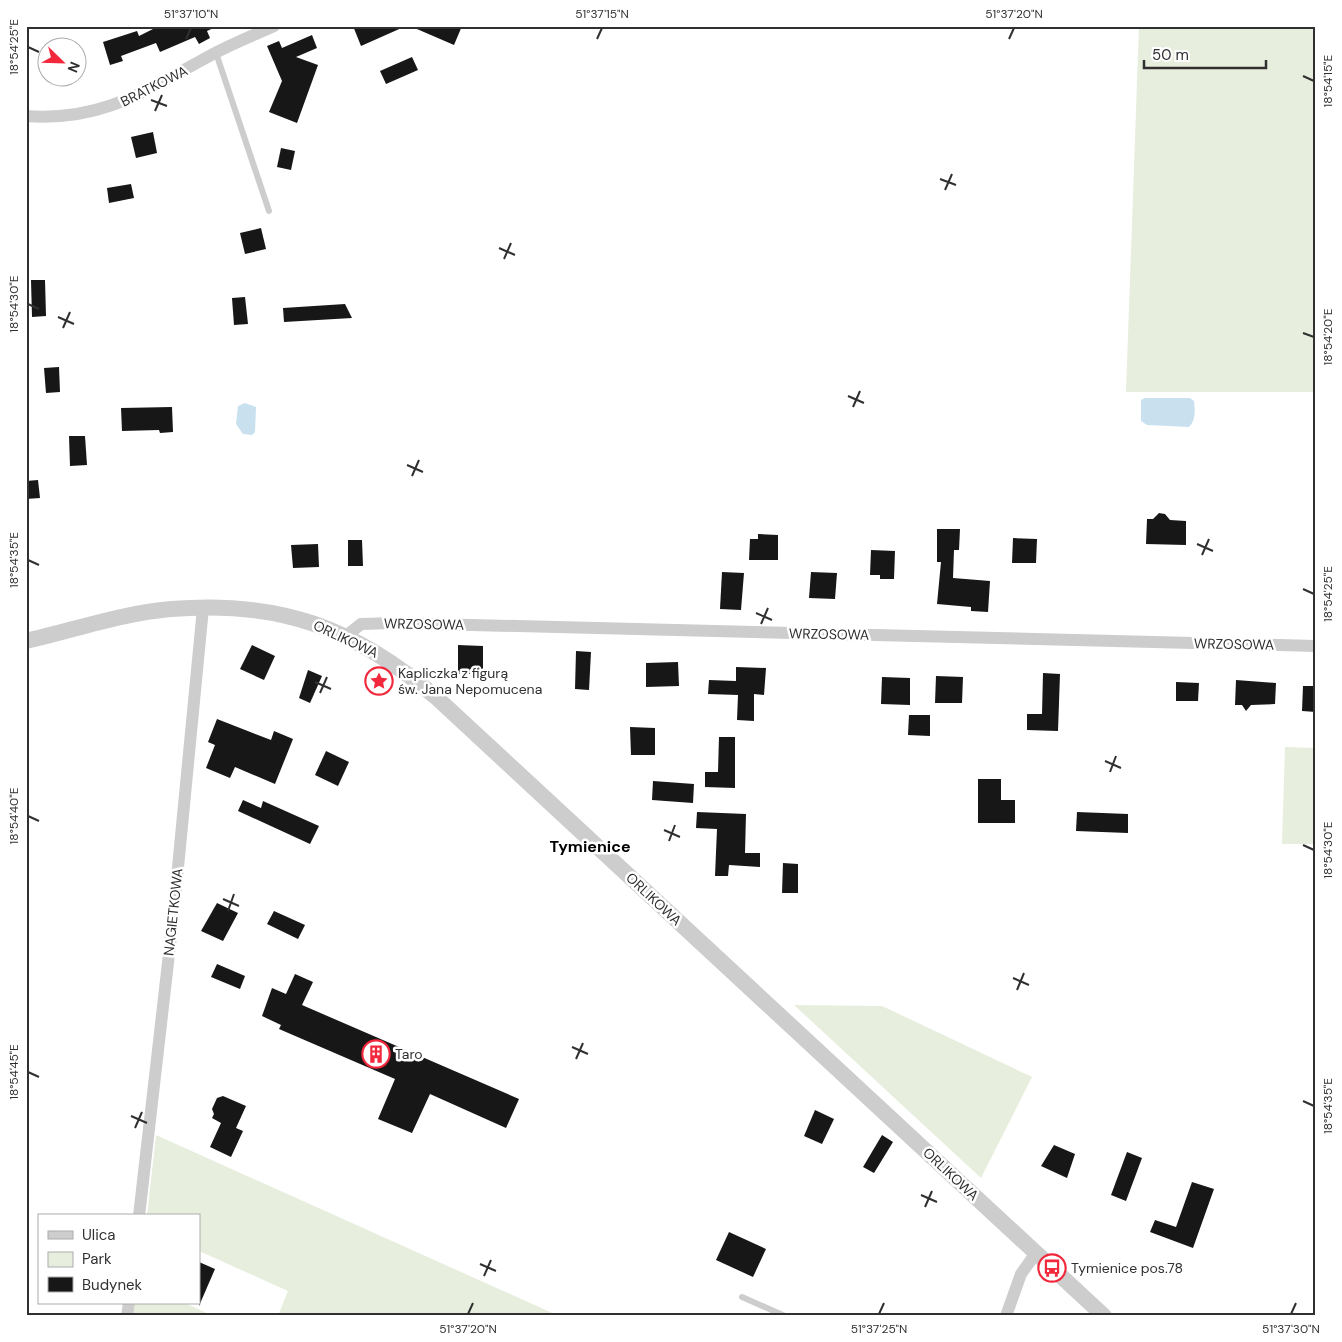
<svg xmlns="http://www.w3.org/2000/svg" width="1342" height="1342" viewBox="0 0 1342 1342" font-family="'DM Sans',sans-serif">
	<rect width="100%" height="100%" fill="#fff"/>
	<g fill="#e7eedd">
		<polygon points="1139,26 1316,26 1316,392 1126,392"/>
		<polygon points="1285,747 1316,748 1316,844 1282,844"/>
		<polygon points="794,1005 882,1006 1032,1077 981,1178"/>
		<polygon points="156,1135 559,1316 278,1316 288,1291 199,1251 199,1216 147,1216"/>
		<polygon points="135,1303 185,1303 213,1316 133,1316"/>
	</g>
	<g fill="#c9e1ef">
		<path d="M1145 398H1190L1194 401C1195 410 1196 420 1189 427L1147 425 1141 421V400Z"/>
		<polygon points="245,403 256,407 255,432 252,435 243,434 236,424 238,406"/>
	</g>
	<g fill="#171717">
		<polygon points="159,26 218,26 207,31 210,38 199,44 195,37 160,52 156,43 121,56 123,61 110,65 103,42 137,31 139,36"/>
		<polygon points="353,26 406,26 361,46"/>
		<polygon points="410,26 462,26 454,45"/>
		<polygon points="312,35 317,48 296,57 318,65 297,123 269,112 282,81 267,46 279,41 282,48"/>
		<polygon points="412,57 418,70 386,84 380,71"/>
		<polygon points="153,132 157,153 136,158 131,137"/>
		<polygon points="281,148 295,151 291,170 277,167"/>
		<polygon points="131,184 134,198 109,203 107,188"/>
		<polygon points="261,228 266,249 245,254 240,233"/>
		<polygon points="31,280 45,280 46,316 32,317"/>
		<polygon points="245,297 248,324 234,325 232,298"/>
		<polygon points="345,304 352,318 284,322 283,308"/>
		<polygon points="59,367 60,392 46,393 44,368"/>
		<polygon points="172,407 173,432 160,433 159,430 122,431 121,408"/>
		<polygon points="69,436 85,436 87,465 70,466"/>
		<polygon points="38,480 40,498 26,499 26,481"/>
		<polygon points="1159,513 1165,514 1170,520 1186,521 1186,545 1146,544 1147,519 1153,519"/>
		<polygon points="937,529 960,529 959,550 954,550 953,578 990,581 988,612 971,611 971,607 937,604 941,562 937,562"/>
		<polygon points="758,534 778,535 778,560 749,560 750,539 758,539"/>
		<polygon points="1013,538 1037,539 1036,563 1012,563"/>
		<polygon points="348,540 362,540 363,566 348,566"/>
		<polygon points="318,544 319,567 293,568 291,545"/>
		<polygon points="871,550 895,551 894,579 880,579 880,575 870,575"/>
		<polygon points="722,572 744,573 741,610 720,609"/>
		<polygon points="811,572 837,573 835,599 809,598"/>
		<polygon points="252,645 275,656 264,680 240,669"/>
		<polygon points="458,645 483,646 483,674 458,674"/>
		<polygon points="576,651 591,652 589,690 575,689"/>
		<polygon points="678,662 679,686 646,687 646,663"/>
		<polygon points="736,667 766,668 764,695 754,694 754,721 737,720 738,695 708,694 709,680 736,681"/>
		<polygon points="308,670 322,676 310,703 299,698"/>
		<polygon points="1043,673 1060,674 1058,731 1027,730 1027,714 1042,714"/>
		<polygon points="936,676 963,677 962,703 935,703"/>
		<polygon points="882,677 910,678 910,705 881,704"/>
		<polygon points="1236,680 1276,683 1275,704 1251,705 1246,711 1242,705 1235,705"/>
		<polygon points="1176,682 1199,683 1198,701 1176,701"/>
		<polygon points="1303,686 1316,686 1316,712 1302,711"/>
		<polygon points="909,715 930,715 930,736 908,735"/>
		<polygon points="217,719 271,740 274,731 293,739 275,784 235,767 230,778 206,768 215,745 208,742"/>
		<polygon points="630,727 655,728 655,755 631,755"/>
		<polygon points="719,737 735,737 735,788 705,787 705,772 718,772"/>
		<polygon points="326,751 349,762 338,786 315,775"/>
		<polygon points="978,779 1001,779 1001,800 1015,800 1015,823 978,823"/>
		<polygon points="653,781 694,784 693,803 652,800"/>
		<polygon points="243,800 261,808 263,801 319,826 310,844 238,811"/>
		<polygon points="697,812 746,814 745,853 760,853 760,867 729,865 728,876 715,876 717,829 696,828"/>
		<polygon points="1077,812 1128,814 1128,833 1076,831"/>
		<polygon points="783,863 798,864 798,893 782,893"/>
		<polygon points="217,903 238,913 223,941 201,931"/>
		<polygon points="274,911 305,925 298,939 267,924"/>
		<polygon points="217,964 245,976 240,989 211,977"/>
		<polygon points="295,974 313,982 302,1005 519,1099 506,1128 430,1094 412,1133 378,1119 395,1079 279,1029 281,1025 262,1016 272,988 286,994"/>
		<polygon points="223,1096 246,1106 236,1128 243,1131 231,1157 210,1147 221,1123 212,1118 214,1114 212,1109 217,1098"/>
		<polygon points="815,1110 834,1119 822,1144 804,1136"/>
		<polygon points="882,1135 893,1142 874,1173 863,1167"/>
		<polygon points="1054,1145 1075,1154 1067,1178 1041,1166"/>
		<polygon points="1127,1152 1142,1158 1126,1201 1111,1195"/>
		<polygon points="1192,1182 1214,1189 1193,1248 1150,1232 1155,1220 1176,1227"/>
		<polygon points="729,1232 766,1249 753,1277 716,1260"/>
		<polygon points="199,1262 215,1269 199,1306"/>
	</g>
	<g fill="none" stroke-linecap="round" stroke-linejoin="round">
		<g stroke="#cdcdcd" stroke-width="6">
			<polyline points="216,53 269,211"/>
			<polyline points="742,1297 785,1316"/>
		</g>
		<g stroke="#cdcdcd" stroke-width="12">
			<path d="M26 116C105 122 149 88 215 53 234 43 254 35 274 26"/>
			<polyline points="346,636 361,624 393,623 1316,646"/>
			<polyline points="139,1216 173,919 203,608"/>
			<polyline points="127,1316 129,1303"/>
			<polyline points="1006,1316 1021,1274 1036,1253"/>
		</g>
		<path stroke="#cdcdcd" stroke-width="16" d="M26 641C74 630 123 613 171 609 280 600 355 628 437 698L1104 1316"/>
	</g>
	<path fill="none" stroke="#303030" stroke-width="2" d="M186 39 191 28M597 39 602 28M1009 39 1014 28M28 47 39 52M1303 76 1314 81M151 100 167 106M155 111 162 95M940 179 956 185M945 190 952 174M499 248 515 255M504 259 511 243M28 304 39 309M58 317 74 324M63 328 70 312M1303 333 1314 337M848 396 864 403M853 407 860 391M407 465 423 472M412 476 419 460M1197 544 1213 551M1202 555 1209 539M28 560 39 565M1303 589 1314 594M756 613 772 620M761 624 768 608M315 682 331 689M320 693 327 677M1105 761 1121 768M1110 772 1116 756M28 816 39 821M664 830 680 837M669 841 675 825M1303 845 1314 850M223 899 239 906M228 911 234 894M1013 978 1029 985M1017 990 1024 973M572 1047 588 1054M576 1059 583 1043M28 1072 39 1077M1303 1101 1314 1106M131 1116 147 1123M135 1128 142 1112M921 1195 937 1202M925 1207 932 1191M480 1264 496 1271M484 1276 491 1260M468 1314 473 1303M879 1314 884 1303M1291 1314 1296 1303"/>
	<defs>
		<g id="sight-ring" transform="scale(1.4375)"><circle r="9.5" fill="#fff" stroke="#f2283c" stroke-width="1.5"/><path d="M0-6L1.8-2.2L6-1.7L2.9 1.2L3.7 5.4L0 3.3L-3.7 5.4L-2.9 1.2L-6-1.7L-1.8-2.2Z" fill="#f2283c"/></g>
		<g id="building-ring" transform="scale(1.4375)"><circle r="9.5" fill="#fff" stroke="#f2283c" stroke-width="1.5"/><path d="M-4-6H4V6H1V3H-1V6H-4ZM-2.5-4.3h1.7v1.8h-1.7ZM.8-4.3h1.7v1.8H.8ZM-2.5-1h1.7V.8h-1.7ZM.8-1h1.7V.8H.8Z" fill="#f2283c"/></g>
		<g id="bus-ring" transform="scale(1.4375)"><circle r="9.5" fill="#fff" stroke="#f2283c" stroke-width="1.5"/><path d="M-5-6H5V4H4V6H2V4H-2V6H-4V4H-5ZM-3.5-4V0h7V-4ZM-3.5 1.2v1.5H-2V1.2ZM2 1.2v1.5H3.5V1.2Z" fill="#f2283c"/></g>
	</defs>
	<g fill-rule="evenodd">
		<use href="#sight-ring" x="379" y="681"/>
		<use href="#building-ring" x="376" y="1054"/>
		<use href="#bus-ring" x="1052" y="1268"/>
	</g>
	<g text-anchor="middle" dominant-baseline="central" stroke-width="5" stroke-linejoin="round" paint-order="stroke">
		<g font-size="14" fill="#303030" stroke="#fff">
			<text transform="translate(154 86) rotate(-27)">BRATKOWA</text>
			<text transform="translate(424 624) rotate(1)">WRZOSOWA</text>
			<text transform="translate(829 634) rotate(1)">WRZOSOWA</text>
			<text transform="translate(346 639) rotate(25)">ORLIKOWA</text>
			<text transform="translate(1234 644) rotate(1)">WRZOSOWA</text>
			<text transform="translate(654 899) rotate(43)">ORLIKOWA</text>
			<text transform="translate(173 912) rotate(-84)">NAGIETKOWA</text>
			<text transform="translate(951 1174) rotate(43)">ORLIKOWA</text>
		</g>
		<g font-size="14" fill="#303030" stroke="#fff" text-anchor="start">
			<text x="398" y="673">Kapliczka z figurą<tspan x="398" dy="16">św. Jana Nepomucena</tspan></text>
			<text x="395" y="1054">Taro</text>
			<text x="1071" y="1268">Tymienice pos.78</text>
		</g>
		<g font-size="16" font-weight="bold" fill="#000" stroke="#fff">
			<text x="590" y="846">Tymienice</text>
		</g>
	</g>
	<rect width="1342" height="1342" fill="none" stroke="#ffffff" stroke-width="55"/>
	<rect x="38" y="1214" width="162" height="90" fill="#ffffff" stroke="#acacac"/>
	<rect x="48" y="1231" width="25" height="8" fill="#cdcdcd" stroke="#acacac"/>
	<text x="82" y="1240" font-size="15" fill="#303030">Ulica</text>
	<rect x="48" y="1252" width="25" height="15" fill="#e7eedd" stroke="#acacac"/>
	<text x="82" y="1264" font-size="15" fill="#303030">Park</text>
	<rect x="48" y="1277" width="25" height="15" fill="#171717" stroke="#acacac"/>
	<text x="82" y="1290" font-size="15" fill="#303030">Budynek</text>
	<g transform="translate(62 62) rotate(113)"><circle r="24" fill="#ffffff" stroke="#acacac"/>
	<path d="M0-4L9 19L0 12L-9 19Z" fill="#f2283c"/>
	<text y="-8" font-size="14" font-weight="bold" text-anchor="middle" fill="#303030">N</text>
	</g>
	<path d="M1144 60v8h122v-8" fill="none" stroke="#303030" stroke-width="2.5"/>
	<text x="1152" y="60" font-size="15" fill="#303030" stroke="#ffffff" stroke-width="4" paint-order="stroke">50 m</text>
	<rect x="28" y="28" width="1286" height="1286" fill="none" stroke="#303030" stroke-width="2"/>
	<g font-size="12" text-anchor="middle" fill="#303030">
		<text x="191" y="18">51°37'10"N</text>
		<text x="602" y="18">51°37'15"N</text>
		<text x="1014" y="18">51°37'20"N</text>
		<text transform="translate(14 47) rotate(-90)" y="4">18°54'25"E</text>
		<text transform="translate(1328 81) rotate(-90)" y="4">18°54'15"E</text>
		<text transform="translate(14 304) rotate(-90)" y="4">18°54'30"E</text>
		<text transform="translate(1328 337) rotate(-90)" y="4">18°54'20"E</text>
		<text transform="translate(14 560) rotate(-90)" y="4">18°54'35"E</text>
		<text transform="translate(1328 594) rotate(-90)" y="4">18°54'25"E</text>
		<text transform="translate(14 816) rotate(-90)" y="4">18°54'40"E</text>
		<text transform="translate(1328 850) rotate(-90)" y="4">18°54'30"E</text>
		<text transform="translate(14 1072) rotate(-90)" y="4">18°54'45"E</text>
		<text transform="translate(1328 1106) rotate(-90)" y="4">18°54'35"E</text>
		<text x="468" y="1333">51°37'20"N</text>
		<text x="879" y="1333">51°37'25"N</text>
		<text x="1291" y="1333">51°37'30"N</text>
	</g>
</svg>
